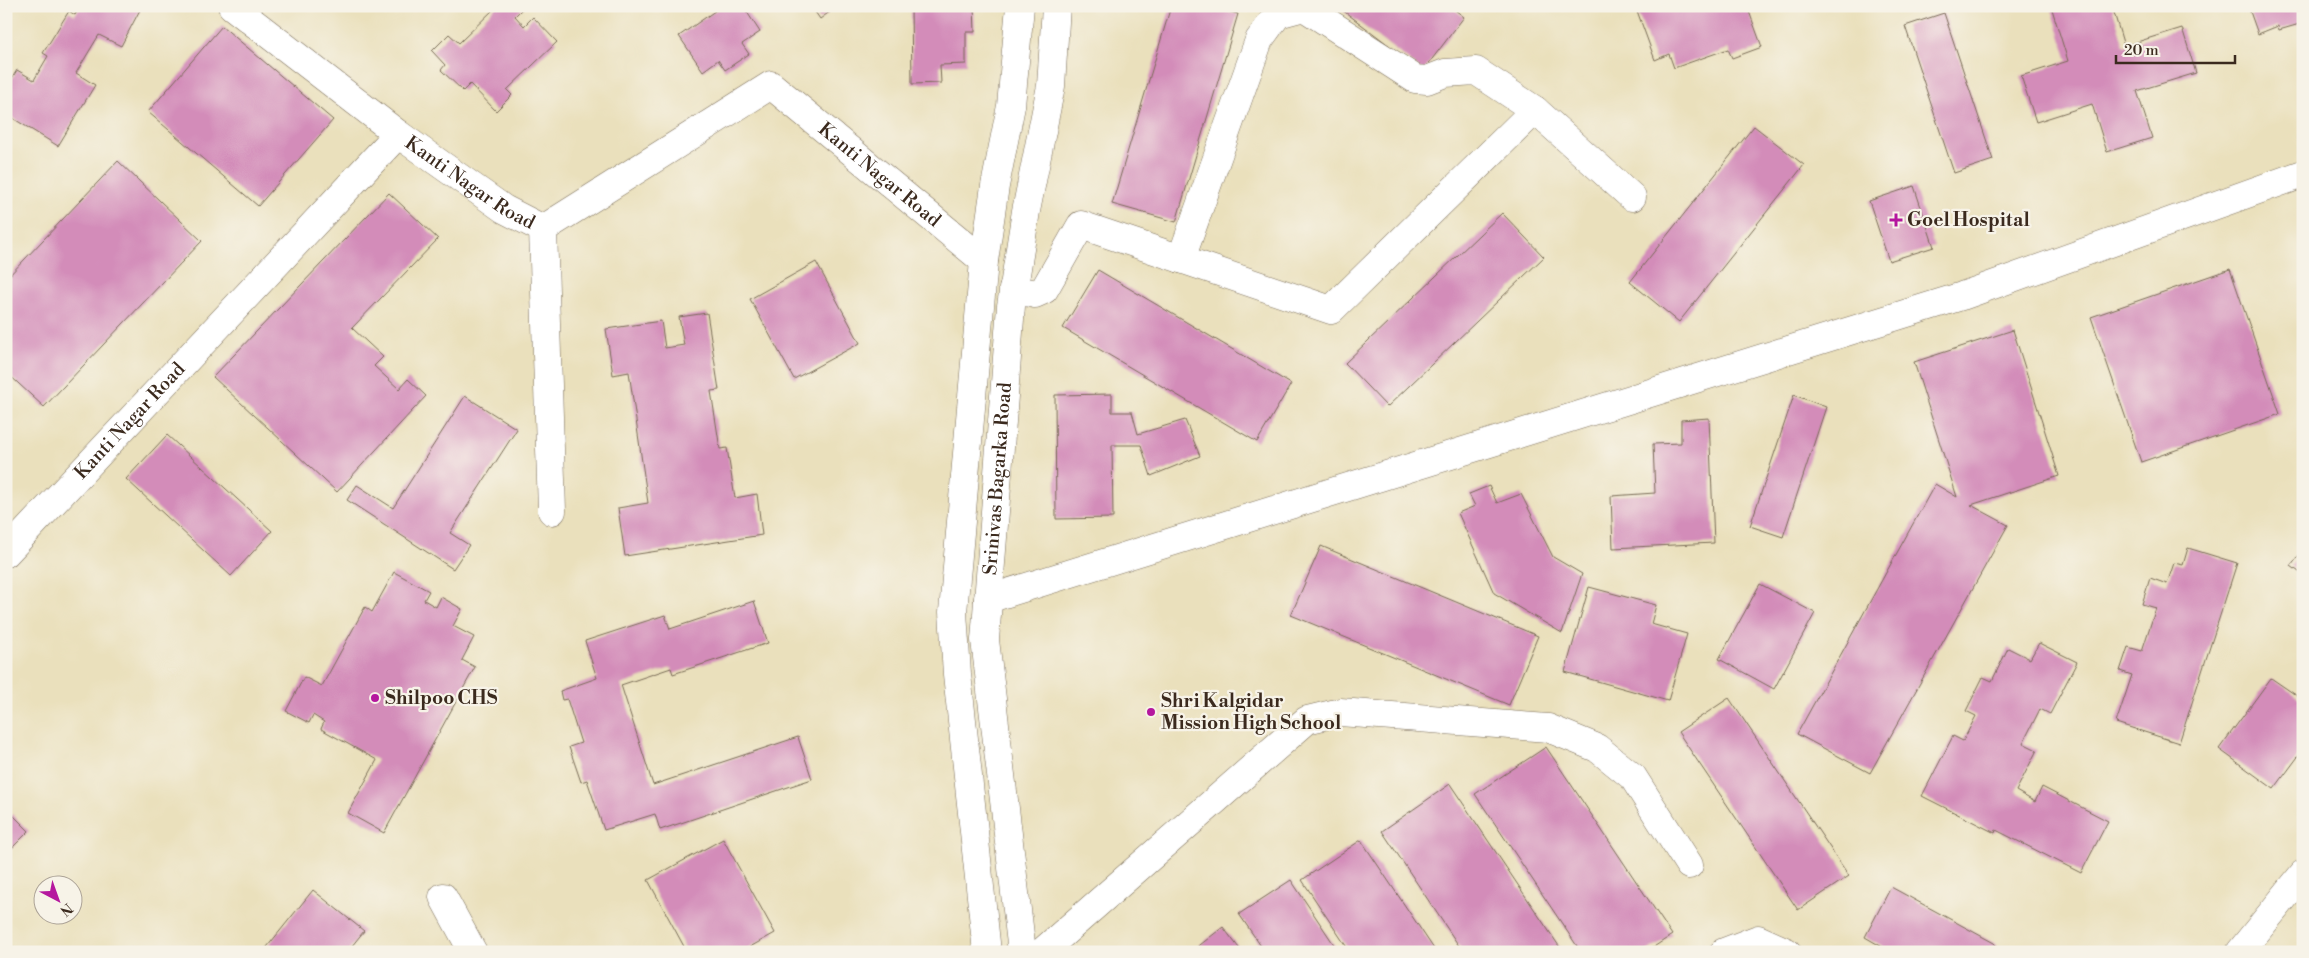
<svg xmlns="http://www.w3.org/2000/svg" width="2309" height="958" viewBox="0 0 2309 958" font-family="'Libre Bodoni',serif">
	<rect width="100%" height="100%" fill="#f7f3e8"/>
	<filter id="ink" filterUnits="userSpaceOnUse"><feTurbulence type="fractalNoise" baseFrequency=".02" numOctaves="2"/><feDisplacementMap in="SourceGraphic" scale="10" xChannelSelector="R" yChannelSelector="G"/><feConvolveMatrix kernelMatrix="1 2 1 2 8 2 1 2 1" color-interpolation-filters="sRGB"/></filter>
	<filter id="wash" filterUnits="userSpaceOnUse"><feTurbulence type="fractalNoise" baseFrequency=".0096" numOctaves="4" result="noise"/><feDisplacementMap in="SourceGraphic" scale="20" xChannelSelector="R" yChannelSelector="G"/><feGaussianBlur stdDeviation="1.12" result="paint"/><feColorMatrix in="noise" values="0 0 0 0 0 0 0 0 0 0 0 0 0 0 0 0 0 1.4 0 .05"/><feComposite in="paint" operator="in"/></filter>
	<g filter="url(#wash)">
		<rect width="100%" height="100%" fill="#eae0bc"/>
		<g id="blocks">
			<g fill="#d38cb9">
				<polygon points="80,6 142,6 121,46 99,35 76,73 95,85 58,146 6,114 6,88 17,70 34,80 48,56 43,53 69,11 75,15"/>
				<polygon points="497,6 522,6 523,8 515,16 524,26 533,17 557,42 507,90 512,95 496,111 470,84 463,91 441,70 445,65 432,51 449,34 459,43"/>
				<polygon points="722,6 743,6 760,32 742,44 749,54 725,70 718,60 703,71 679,36"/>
				<polygon points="811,6 834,6 835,8 820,19"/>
				<polygon points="911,6 974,6 975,32 966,32 966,64 940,65 941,83 912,84"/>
				<polygon points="1171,6 1210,6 1238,14 1176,222 1112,204"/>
				<polygon points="1337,6 1450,6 1464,17 1423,71"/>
				<polygon points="1620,6 1747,6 1762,47 1732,58 1728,49 1674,68 1669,54 1655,60 1636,8 1622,12"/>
				<polygon points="2051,6 2112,6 2124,46 2182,28 2196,73 2137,91 2152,138 2107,152 2092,104 2036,122 2021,76 2068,61"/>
				<polygon points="2248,6 2303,6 2303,23 2279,30 2278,26 2258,34"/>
				<polygon points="1944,13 1993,160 1954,173 1905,26"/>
				<polygon points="222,26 333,120 258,206 148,112"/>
				<polygon points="1754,126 1804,165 1679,322 1630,282"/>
				<polygon points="118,161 202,241 44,407 6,372 6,279"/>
				<polygon points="1914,186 1934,247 1889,261 1869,201"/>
				<polygon points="389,193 438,239 352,328 383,357 374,366 399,389 408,379 426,396 337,492 213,377"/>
				<polygon points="1502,213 1544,257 1387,407 1345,363"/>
				<polygon points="816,262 860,343 794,379 750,299"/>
				<polygon points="2230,269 2280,414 2141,462 2091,317"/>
				<polygon points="1098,270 1291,384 1257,442 1063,328"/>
				<polygon points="707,313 719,390 711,391 720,449 727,448 735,498 757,494 762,535 625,556 618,508 648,503 629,372 613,375 606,329 661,321 665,348 684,345 679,317"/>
				<polygon points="2013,330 2059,476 1971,505 2008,525 1870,773 1797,734 1935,484 1957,497 1914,362"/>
				<polygon points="1112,394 1112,412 1132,412 1138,434 1185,420 1200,456 1151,476 1141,445 1112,445 1113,518 1056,519 1055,395"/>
				<polygon points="1794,395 1826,407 1783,537 1750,526"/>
				<polygon points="465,396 517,429 450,533 469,545 453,569 347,500 357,485 393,508"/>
				<polygon points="1709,418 1714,543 1613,548 1611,496 1655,493 1653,444 1681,443 1681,420"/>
				<polygon points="167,435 272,531 231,576 126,479"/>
				<polygon points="1489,486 1497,503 1521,494 1553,557 1582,574 1562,633 1494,593 1458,513 1475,506 1469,494"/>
				<polygon points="1321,546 1538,636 1509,705 1291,615"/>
				<polygon points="2188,548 2237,563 2179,743 2116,723 2132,675 2120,671 2128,647 2142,651 2156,608 2142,604 2150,578 2167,584 2174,563 2183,565"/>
				<polygon points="2303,550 2303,575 2291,566"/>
				<polygon points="394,572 429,591 424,600 436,607 441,597 462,609 453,626 474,637 462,660 475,667 384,833 348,813 377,760 321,729 324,722 313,715 309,723 286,711 304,677 322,686 365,607 372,612"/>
				<polygon points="1760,584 1815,613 1774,689 1719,659"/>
				<polygon points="1589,587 1656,605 1651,624 1687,634 1668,701 1565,672"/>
				<polygon points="754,601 768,643 673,674 671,668 621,685 653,785 798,737 812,779 660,830 655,814 604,830 587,780 581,782 569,747 581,743 567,699 562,700 560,691 597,678 585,641 665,615 670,629"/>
				<polygon points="2039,643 2077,662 2050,714 2040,709 2023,743 2037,750 2016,791 2035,802 2042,787 2108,821 2081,873 1996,830 1995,833 1922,796 1953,736 1963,741 1976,716 1966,711 1983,677 1992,681 2008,648 2030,659"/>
				<polygon points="2271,678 2303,700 2303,750 2274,789 2219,749"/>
				<polygon points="1729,698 1849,876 1798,910 1678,732"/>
				<polygon points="1546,747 1672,935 1646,952 1581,952 1475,794"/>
				<polygon points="1450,784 1563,952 1463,952 1382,831"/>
				<polygon points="12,814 29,831 6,854 6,820"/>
				<polygon points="723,839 775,933 741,952 687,952 648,880"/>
				<polygon points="1361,840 1436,952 1350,952 1302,880"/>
				<polygon points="1291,880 1339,952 1265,952 1239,914"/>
				<polygon points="1891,887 1994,943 2002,952 1891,952 1865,937"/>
				<polygon points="313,890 364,931 347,952 263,952"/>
				<polygon points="1223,927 1242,952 1191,952"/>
			</g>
		</g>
	</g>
	<g filter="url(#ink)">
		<use href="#blocks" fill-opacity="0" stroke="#786a55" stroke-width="1"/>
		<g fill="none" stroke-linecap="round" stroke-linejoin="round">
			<g stroke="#786a55" stroke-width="29">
				<g id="minor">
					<polyline points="232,6 398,134"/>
					<polyline points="543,229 552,511"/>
					<polyline points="1181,259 1259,40 1278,14 1304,7 1415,79 1427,80 1445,73 1476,71 1535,110"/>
					<polyline points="1013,289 1035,294 1044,290 1081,225 1331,310 1535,110 1632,197"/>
					<path id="s1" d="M6 553 398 134 504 209 543 229 771 85 984 261"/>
					<polyline points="988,599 1962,296 2303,174"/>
					<polyline points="443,897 473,952"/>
					<polyline points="987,952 957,674 953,612 984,261 995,186 1011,106 1020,6"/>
					<path id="s2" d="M1022 952 985 640 1011 306 1026 211 1051 86 1056 6"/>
					<polyline points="1042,952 1307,720 1340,712 1548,728 1597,748 1633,777 1689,865"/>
					<polyline points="1724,952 1758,939 1787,952"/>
				</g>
			</g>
			<g stroke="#786a55" stroke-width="29">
				<polyline id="major" points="2240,952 2303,874"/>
			</g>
			<use href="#minor" stroke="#fff" stroke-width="28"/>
			<use href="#major" stroke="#fff" stroke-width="28"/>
		</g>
	</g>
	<g fill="#b5179e" stroke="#f7f3e8" stroke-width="2">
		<path d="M1893.5 212.5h5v5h5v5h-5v5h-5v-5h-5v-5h5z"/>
		<circle cx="375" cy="698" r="5"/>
		<circle cx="1151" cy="712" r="5"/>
	</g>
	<g text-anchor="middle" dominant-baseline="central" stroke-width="4.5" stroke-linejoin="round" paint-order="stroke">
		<g font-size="19" fill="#3b2a1e" stroke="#f7f3e8">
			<text stroke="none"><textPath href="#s1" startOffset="1158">Kanti Nagar Road</textPath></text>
			<text stroke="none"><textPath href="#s1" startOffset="661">Kanti Nagar Road</textPath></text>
			<text stroke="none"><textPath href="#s1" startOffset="181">Kanti Nagar Road</textPath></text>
			<text stroke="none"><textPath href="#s2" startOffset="476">Srinivas Bagarka Road</textPath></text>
		</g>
		<g font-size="19" font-weight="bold" fill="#3b2a1e" stroke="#f7f3e8" text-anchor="start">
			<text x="1907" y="220">Goel Hospital</text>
			<text x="385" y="698">Shilpoo CHS</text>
			<text x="1161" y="701">Shri Kalgidar<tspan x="1161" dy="22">Mission High School</tspan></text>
		</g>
	</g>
	<rect width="2309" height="958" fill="none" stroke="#f7f3e8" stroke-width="25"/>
	<g transform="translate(58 900) rotate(139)"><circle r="24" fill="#f7f3e8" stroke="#aca397"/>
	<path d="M0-4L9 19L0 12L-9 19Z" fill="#b5179e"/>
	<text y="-8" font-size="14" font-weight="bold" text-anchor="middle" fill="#3b2a1e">N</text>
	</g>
	<path d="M2116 55v8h119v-8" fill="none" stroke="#3b2a1e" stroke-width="2.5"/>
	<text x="2124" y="55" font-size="15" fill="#3b2a1e" stroke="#f7f3e8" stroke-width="4" paint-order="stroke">20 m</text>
</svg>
